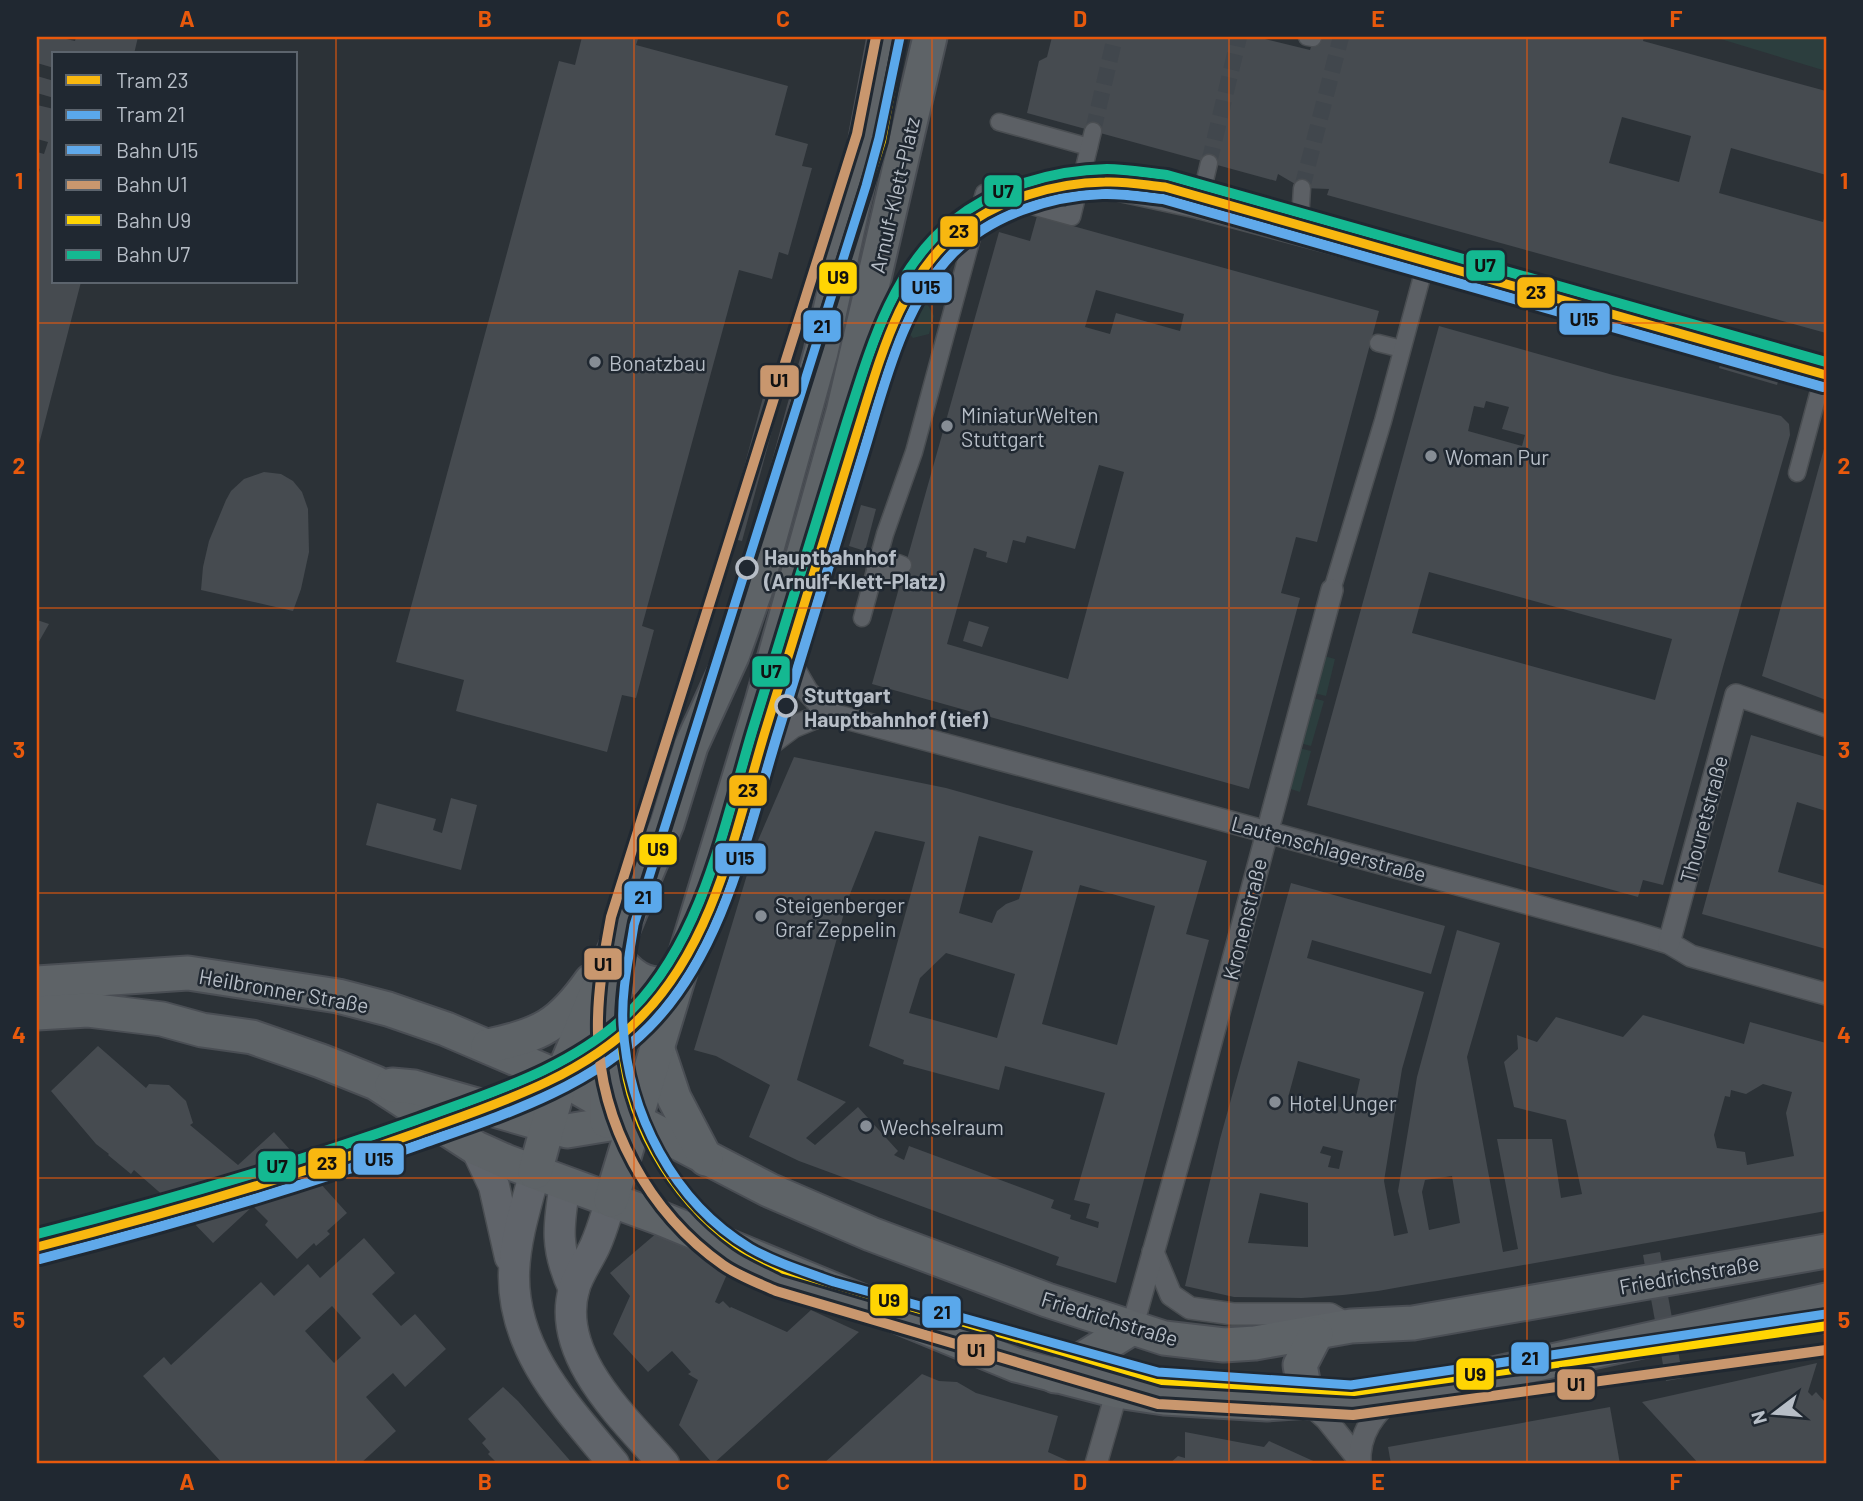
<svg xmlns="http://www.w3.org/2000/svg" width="1863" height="1501" viewBox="0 0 1863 1501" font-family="Barlow,sans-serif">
	<rect width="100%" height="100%" fill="#2c3237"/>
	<g fill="#2c3e3e">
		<polygon points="1714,37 1826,37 1826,71"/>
		<polygon points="944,229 950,234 943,261 936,263 925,300 934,316 929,334 913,338 906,330 930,232"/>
		<polygon points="1324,656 1335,659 1326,696 1314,693"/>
		<polygon points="1313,698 1324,701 1311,746 1300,743"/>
		<polygon points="1299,748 1311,751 1300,792 1288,788"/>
	</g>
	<g fill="#464b50" fill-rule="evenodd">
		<polygon points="37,37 58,37 75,41 76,37 138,37 134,54 54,54 54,68 37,63"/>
		<polygon points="582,37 629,37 638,39 636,45 788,86 775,135 808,144 802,166 812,168 788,255 779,252 772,279 739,270 642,626 654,630 636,698 622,695 607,752 456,711 464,680 396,662 559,61 575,65"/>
		<path d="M1052 37H1257L1310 50 1314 37H1644L1643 41 1826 91V175L1731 148 1719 193 1823 222 1826 212V333L1327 195 1329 189 1302 188 1278 174 1276 181 1027 113 1039 61 1047 57ZM1622 117 1691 136 1679 182 1609 163Z"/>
		<polygon points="37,76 54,81 54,98 37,93"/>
		<polygon points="37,105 54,109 54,282 81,282 37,452 37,180 40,169 37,168 37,152 44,154 48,142 37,139"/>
		<path d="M1037 216 1379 311 1317 542 1296 537 1281 593 1300 598 1249 789 872 684 999 232 1030 241ZM1096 290 1184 314 1180 331 1116 313 1110 334 1085 327ZM1099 465 1124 472 1068 679 947 644 974 548 987 552 986 557 1007 563 1013 540 1025 543 1027 536 1075 549Z"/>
		<path d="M1439 326 1613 375 1781 416 1789 424 1790 435 1723 667 1663 885 1643 880 1638 897 1307 805ZM1486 401 1509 407 1502 429 1525 435 1522 446 1468 431 1474 406 1484 408ZM1429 572 1672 639 1655 700 1412 633Z"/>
		<polygon points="1730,330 1788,347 1777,385 1719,368"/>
		<polygon points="765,390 782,394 742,541 725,537"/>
		<polygon points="1825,445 1826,445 1826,700 1762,676"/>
		<polygon points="264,472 281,474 293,481 302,492 308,509 309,552 301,589 293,611 201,590 203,567 209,541 226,500 231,491 244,479"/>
		<polygon points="861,505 876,509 865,551 849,546"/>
		<polygon points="37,620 49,624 37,645"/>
		<polygon points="969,621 989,627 982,647 963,641"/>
		<polygon points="1751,735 1826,757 1826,811 1797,802 1778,872 1826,886 1826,949 1702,914"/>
		<path d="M794 757 946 788 1207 861 1186 934 1209 940 1116 1283 1056 1265 1059 1257 799 1161 749 1137 770 1085 716 1056 694 1050 756 845ZM875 831 925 842 869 1046 904 1060 903 1064 999 1090 1005 1066 1105 1093 1074 1200 1090 1204 1086 1218 1099 1222 1098 1228 1070 1219 1071 1215 1051 1208 1054 1200 909 1146 904 1160 894 1155 898 1151 858 1107 815 1145 806 1138 846 1102 797 1080 848 899ZM979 836 1033 851 1019 899 1006 904 997 911 992 923 959 913ZM1080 885 1155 906 1117 1045 1042 1024ZM946 953 1015 974 997 1038 909 1013 920 978Z"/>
		<polygon points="451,798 477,805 461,870 366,845 377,803 436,819 433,830 442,833"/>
		<path d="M1291 883 1445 926 1431 974 1312 940 1307 958 1424 992 1402 1069 1384 1181 1394 1236 1408 1233 1398 1191 1417 1077 1457 930 1500 943 1467 1057 1503 1252 1518 1249 1497 1139H1552L1561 1198 1582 1194 1566 1120 1514 1107 1504 1062 1518 1049 1517 1035 1537 1042 1556 1017 1623 1037 1643 1015 1744 1044 1750 1022 1826 1043V1211L1378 1291 1343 1295 1302 1298 1234 1297 1185 1286 1220 1139ZM1298 1061 1360 1079 1353 1110 1289 1094ZM1763 1084 1792 1092 1786 1113 1794 1156 1747 1165 1745 1152 1717 1148 1714 1135 1725 1096 1730 1097 1731 1090 1746 1094ZM1323 1146 1343 1151 1339 1169 1328 1167 1331 1156 1320 1153ZM1452 1176 1460 1223 1429 1230 1422 1192 1425 1180ZM1260 1193 1308 1203V1247L1248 1243Z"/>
		<polygon points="98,1046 146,1088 149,1084 169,1085 186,1101 193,1123 190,1125 238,1165 274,1132 347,1213 327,1231 330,1234 316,1246 314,1243 297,1259 265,1225 268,1221 253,1206 213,1243 189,1218 134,1170 131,1174 108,1155 109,1154 96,1144 51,1091"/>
		<polygon points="658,1232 731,1265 715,1302 719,1304 723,1301 730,1308 731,1307 787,1332 811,1310 859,1332 713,1464 679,1425 698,1380 688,1374 691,1372 672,1351 648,1372 613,1334 630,1296 610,1273"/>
		<path d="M364 1238 395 1273 372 1294 401 1326 415 1314 446 1349 405 1387 393 1373 366 1397 396 1431 360 1464H223L143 1376 164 1357 171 1365 261 1282 274 1296 308 1264 320 1278ZM332 1306 361 1338 334 1363 305 1331Z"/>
		<polygon points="1660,1252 1683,1378 1666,1381 1643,1255"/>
		<polygon points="1817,1363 1808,1392 1812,1396 1816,1392 1826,1403 1826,1464 1699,1464 1642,1402"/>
		<polygon points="922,1374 939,1381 957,1382 976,1393 1058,1416 1048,1452 1068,1461 1067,1464 823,1464"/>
		<polygon points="503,1387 518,1401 573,1464 498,1464 488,1454 490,1452 482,1443 486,1439 468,1419"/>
		<polygon points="1610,1407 1620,1464 1391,1464 1388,1447"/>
		<polygon points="1185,1432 1264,1447 1269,1441 1320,1464 1169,1464 1178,1456 1185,1458"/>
	</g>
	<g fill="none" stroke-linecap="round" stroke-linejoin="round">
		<g stroke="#41474d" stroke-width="16" stroke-dasharray="16 8" stroke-linecap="butt">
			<polyline points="1093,131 1115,37"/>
			<polyline points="1209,163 1239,37"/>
			<polyline points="1302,188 1341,37"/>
		</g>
		<g stroke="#4a4e52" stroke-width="19">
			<g id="pedestrian">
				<polyline points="1307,37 1313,38"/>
				<polyline points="999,122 1089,147"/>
				<polyline points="1073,183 1198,210 1826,377"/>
				<polyline points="1198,210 1209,163"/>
				<polyline points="1299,236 1302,188"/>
				<polyline points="1378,343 1402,349"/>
				<polyline points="1797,473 1823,376"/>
				<polyline points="875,569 895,573 898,563 903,565"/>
				<polyline points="1332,590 1383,421 1424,269"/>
				<polyline points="862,618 885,534 914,452 984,193 1072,217 1093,131"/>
			</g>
		</g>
		<g stroke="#4a4e52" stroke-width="24">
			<g id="minor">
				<path d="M779 643 807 691 827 713C1097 785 1366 858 1636 933L1669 943 1691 956 1826 994"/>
				<polyline points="745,763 793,727 827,713"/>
				<polyline points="1669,943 1736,695 1826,726"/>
				<polyline points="1153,1252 1171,1295 1190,1308 1233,1314 1330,1314 1349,1325"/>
				<polyline points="1802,1305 1826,1323"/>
				<polyline points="1132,1328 1187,1132 1332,590"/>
				<polyline points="1307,1402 1326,1419 1359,1460"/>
				<polyline points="1096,1464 1117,1391"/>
				<path d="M1360 1464C1358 1433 1375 1413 1397 1393"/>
			</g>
		</g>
		<g stroke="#4a4e52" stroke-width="33">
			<g id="secondary">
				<polyline points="476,1148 494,1186 510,1257"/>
				<path d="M535 1172C526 1205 515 1239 514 1273 512 1351 568 1408 614 1464"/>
				<path d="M565 1184C558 1226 555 1249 574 1289"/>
				<path d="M611 1200C606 1215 602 1231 595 1246 588 1261 578 1274 574 1289 555 1356 625 1419 664 1464"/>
			</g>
		</g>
		<g stroke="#4a4e54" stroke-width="37">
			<g id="primary">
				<path d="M619 961C634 980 653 990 677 980"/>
				<polyline points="37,983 188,973 338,996 388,1009 446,1029 561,1078 634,1120 769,1190 871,1234 1047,1300 1164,1338 1224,1345 1255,1343 1351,1326 1413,1323 1826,1251"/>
				<polyline points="37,1013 88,1010 162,1019 202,1030 252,1037 321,1061 376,1083 476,1148 505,1161 660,1218 1016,1365 1117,1391 1164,1398 1267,1404 1354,1398 1399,1392 1466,1380 1826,1300"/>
				<path d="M488 1046C541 1035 560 1025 591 981"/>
				<polyline points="657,1047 674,1098 706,1159"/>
				<polyline points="392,1085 414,1087 567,1131 634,1120"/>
				<polyline points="607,1121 607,1083 618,972"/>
				<polyline points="535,1172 561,1078 667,824 691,746 733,654 755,592 821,352 859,177 885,37"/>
				<polyline points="611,1200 762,702 843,412 930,37"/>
				<polyline points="1055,1376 1132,1328"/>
				<polyline points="1307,1402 1300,1365 1316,1334"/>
			</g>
		</g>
		<use href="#pedestrian" stroke="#5c6065" stroke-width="16"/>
		<use href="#minor" stroke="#5c6065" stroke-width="21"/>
		<use href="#secondary" stroke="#60646a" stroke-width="30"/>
		<use href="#primary" stroke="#5e6367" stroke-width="33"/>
		<g stroke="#202831" stroke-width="16">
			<path id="rail-1" d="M40 1259C168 1226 296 1189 421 1144 500 1116 588 1089 649 1027 725 950 748 829 779 729 808 635 836 542 865 448 885 382 903 304 953 253 991 215 1049 196 1102 194 1123 193 1143 197 1163 199L1823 387"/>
		</g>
		<g stroke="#202831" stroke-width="16">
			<path id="rail-2" d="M876 37 857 134 611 917C604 955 597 994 598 1033 600 1124 649 1213 723 1265 739 1276 758 1283 776 1291L1158 1404 1353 1415 1826 1350"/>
		</g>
		<g stroke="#202831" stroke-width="16">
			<path id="rail-3" d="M900 39 881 141 635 922C628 959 621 996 622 1034 625 1116 670 1196 737 1244 751 1254 769 1261 784 1269L1162 1380 1354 1391 1824 1326"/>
		</g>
		<g stroke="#202831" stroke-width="16">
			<path id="rail-4" d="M37 1234C166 1201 293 1164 419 1119 493 1092 576 1067 633 1009 703 936 724 826 752 732 784 630 814 527 846 425 869 353 891 270 953 221 995 187 1054 170 1107 169 1127 169 1147 173 1167 175L1826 362"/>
		</g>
		<use href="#rail-1" stroke="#60a9ea" stroke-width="10"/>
		<use href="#rail-2" stroke="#c9976e" stroke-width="10"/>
		<use href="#rail-3" stroke="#ffd503" stroke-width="10"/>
		<use href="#rail-4" stroke="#14b891" stroke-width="10"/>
		<g stroke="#202831" stroke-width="14">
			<path id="tram-1" d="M37 1247C166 1214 293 1177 419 1132 496 1104 581 1078 640 1018 714 944 735 832 764 735 795 633 826 531 858 429 880 359 900 279 959 231 999 199 1054 183 1105 182 1125 181 1145 185 1165 187L1826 375"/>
		</g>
		<g stroke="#202831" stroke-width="14">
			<path id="tram-2" d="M900 37 879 138 866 186 634 925C629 958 621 992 623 1025 628 1113 673 1202 750 1248 776 1263 806 1272 834 1282L1158 1372 1351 1385 1826 1314"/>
		</g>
		<use href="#tram-1" stroke="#f8b710" stroke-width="9"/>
		<use href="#tram-2" stroke="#5aa8eb" stroke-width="9"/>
	</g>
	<path fill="none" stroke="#e8590c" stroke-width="2" stroke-opacity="0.55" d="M336 37V1464M634 37V1464M932 37V1464M1229 37V1464M1527 37V1464M37 323H1826M37 608H1826M37 893H1826M37 1178H1826"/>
	<g fill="#868d95" stroke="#202831" stroke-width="2.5">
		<circle cx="595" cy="362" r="7"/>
		<circle cx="947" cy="426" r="7"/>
		<circle cx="1431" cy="456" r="7"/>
		<circle cx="761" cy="916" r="7"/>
		<circle cx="1275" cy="1102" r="7"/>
		<circle cx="866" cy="1126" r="7"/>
	</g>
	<g fill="#202831" stroke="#b7bec7" stroke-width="3.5">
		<circle cx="747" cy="568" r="10"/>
		<circle cx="786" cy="706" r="10"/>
	</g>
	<g text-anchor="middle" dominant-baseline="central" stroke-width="5" stroke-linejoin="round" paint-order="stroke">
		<g font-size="21" fill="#b7bec7" stroke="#202831">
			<text transform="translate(894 195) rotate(-77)">Arnulf-Klett-Platz</text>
			<text transform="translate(1703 819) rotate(-75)">Thouretstraße</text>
			<text transform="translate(1329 848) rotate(15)">Lautenschlagerstraße</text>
			<text transform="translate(1244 919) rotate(-76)">Kronenstraße</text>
			<text transform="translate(284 990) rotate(10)">Heilbronner Straße</text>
			<text transform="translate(1689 1274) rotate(-10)">Friedrichstraße</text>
			<text transform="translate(1110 1318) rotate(17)">Friedrichstraße</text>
		</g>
		<g font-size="21" fill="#b7bec7" stroke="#202831" text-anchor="start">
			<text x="609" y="362">Bonatzbau</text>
			<text x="961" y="414">MiniaturWelten<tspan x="961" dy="24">Stuttgart</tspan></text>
			<text x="1445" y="456">Woman Pur</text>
			<text x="775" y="904">Steigenberger<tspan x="775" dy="24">Graf Zeppelin</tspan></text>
			<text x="1289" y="1102">Hotel Unger</text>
			<text x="880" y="1126">Wechselraum</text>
		</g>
		<g font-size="21" font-weight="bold" fill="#b7bec7" stroke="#202831" text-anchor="start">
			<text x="764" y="556">Hauptbahnhof<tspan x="764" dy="24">(Arnulf-Klett-Platz)</tspan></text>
			<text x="804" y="694">Stuttgart<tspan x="804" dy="24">Hauptbahnhof (tief)</tspan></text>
		</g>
	</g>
	<g stroke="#202831" stroke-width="2.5">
		<rect x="983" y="174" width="40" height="34" rx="7" fill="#14b891"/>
		<rect x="939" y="215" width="40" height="33" rx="7" fill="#f8b710"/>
		<rect x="1465" y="249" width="41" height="33" rx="7" fill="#14b891"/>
		<rect x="818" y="261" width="40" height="34" rx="7" fill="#ffd503"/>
		<rect x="900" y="271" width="53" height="33" rx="7" fill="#60a9ea"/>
		<rect x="1516" y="276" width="40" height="33" rx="7" fill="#f8b710"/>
		<rect x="1558" y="302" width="53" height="34" rx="7" fill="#60a9ea"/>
		<rect x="802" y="309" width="40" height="34" rx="7" fill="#5aa8eb"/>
		<rect x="759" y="364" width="41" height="34" rx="7" fill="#c9976e"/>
		<rect x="751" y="655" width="40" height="33" rx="7" fill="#14b891"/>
		<rect x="728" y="774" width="40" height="33" rx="7" fill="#f8b710"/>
		<rect x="638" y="833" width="40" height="33" rx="7" fill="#ffd503"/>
		<rect x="714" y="842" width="53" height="33" rx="7" fill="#60a9ea"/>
		<rect x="623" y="880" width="40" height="34" rx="7" fill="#5aa8eb"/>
		<rect x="583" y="947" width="40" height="34" rx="7" fill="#c9976e"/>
		<rect x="352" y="1142" width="53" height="34" rx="7" fill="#60a9ea"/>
		<rect x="307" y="1147" width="40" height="33" rx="7" fill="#f8b710"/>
		<rect x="257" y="1150" width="40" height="33" rx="7" fill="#14b891"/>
		<rect x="869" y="1283" width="40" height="34" rx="7" fill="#ffd503"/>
		<rect x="921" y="1295" width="41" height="34" rx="7" fill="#5aa8eb"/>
		<rect x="956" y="1333" width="40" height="34" rx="7" fill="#c9976e"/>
		<rect x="1510" y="1341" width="40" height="34" rx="7" fill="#5aa8eb"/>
		<rect x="1455" y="1357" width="40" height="34" rx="7" fill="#ffd503"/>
		<rect x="1556" y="1368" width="40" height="33" rx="7" fill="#c9976e"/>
	</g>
	<g font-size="19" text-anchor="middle" font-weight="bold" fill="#111">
		<text x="1003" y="198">U7</text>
		<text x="959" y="238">23</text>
		<text x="1485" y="272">U7</text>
		<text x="838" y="284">U9</text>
		<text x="926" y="294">U15</text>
		<text x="1536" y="299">23</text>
		<text x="1584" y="326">U15</text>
		<text x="822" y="333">21</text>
		<text x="779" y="387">U1</text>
		<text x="771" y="678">U7</text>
		<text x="748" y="797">23</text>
		<text x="658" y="856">U9</text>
		<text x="740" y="865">U15</text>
		<text x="643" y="904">21</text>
		<text x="603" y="971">U1</text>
		<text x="379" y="1166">U15</text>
		<text x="327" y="1170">23</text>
		<text x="277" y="1173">U7</text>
		<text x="889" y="1307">U9</text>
		<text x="942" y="1319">21</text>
		<text x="976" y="1357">U1</text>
		<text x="1530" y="1365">21</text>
		<text x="1475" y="1381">U9</text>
		<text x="1576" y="1391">U1</text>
	</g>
	<rect width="1863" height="1501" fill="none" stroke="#202831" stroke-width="77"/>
	<rect x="52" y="52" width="245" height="231" fill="#202831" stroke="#5c646d" stroke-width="2"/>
	<rect x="66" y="75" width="35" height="10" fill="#f8b710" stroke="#5c646d" stroke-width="2"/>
	<text x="116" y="88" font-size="21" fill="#b7bec7">Tram 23</text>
	<rect x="66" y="110" width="35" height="10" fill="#5aa8eb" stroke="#5c646d" stroke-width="2"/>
	<text x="116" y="122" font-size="21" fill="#b7bec7">Tram 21</text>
	<rect x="66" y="145" width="35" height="10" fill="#60a9ea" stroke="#5c646d" stroke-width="2"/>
	<text x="116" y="158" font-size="21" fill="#b7bec7">Bahn U15</text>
	<rect x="66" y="180" width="35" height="10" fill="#c9976e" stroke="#5c646d" stroke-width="2"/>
	<text x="116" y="192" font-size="21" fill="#b7bec7">Bahn U1</text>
	<rect x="66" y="215" width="35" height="10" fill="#ffd503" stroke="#5c646d" stroke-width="2"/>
	<text x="116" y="228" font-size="21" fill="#b7bec7">Bahn U9</text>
	<rect x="66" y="250" width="35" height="10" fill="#14b891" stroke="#5c646d" stroke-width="2"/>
	<text x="116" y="262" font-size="21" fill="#b7bec7">Bahn U7</text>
	<g transform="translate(1775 1413) rotate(254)" stroke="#202831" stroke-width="5" paint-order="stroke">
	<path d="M0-5L12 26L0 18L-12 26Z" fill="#b7bec7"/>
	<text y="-10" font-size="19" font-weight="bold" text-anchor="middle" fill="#b7bec7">N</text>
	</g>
	<rect x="38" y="38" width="1787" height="1424" fill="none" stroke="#e8590c" stroke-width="2.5"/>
	<g font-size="23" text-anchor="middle" font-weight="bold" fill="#e8590c">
		<text x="187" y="27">A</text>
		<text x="485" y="27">B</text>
		<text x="783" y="27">C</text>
		<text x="1080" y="27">D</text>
		<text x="1378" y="27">E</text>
		<text x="1676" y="27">F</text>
		<text x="19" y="189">1</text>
		<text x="1844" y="189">1</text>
		<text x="19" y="474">2</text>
		<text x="1844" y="474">2</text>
		<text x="19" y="758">3</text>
		<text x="1844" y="758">3</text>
		<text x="19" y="1043">4</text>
		<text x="1844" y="1043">4</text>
		<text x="19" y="1328">5</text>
		<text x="1844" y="1328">5</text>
		<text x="187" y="1490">A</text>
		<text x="485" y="1490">B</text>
		<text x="783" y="1490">C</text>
		<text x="1080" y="1490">D</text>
		<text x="1378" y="1490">E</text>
		<text x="1676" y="1490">F</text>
	</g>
</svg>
